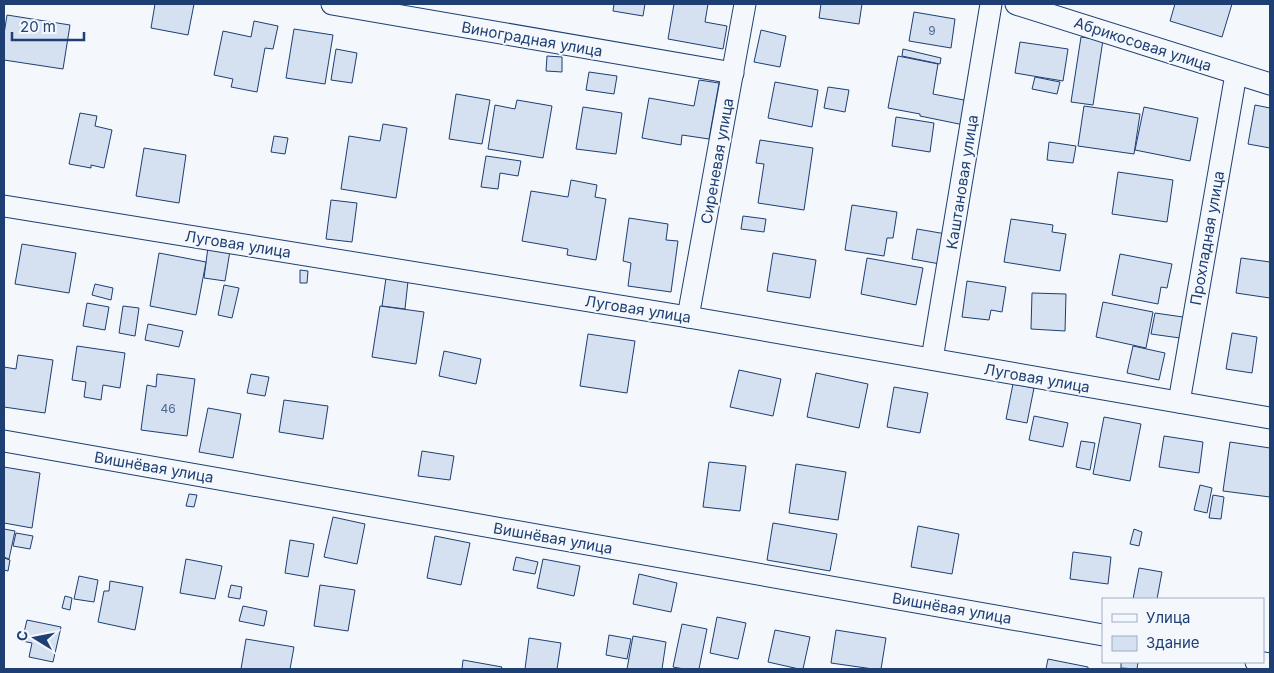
<svg xmlns="http://www.w3.org/2000/svg" width="1274" height="673" viewBox="0 0 1274 673" font-family="Inter,sans-serif">
	<rect width="100%" height="100%" fill="#f4f7fb"/>
	<g fill="#d5e0f0" stroke="#1d3f73">
		<polygon points="155,4 194,4 188,35 151,28"/>
		<polygon points="614,4 645,4 643,16 613,11"/>
		<polygon points="674,4 708,4 705,22 727,26 723,49 668,39"/>
		<polygon points="821,4 862,4 859,24 819,18"/>
		<polygon points="1175,4 1232,4 1222,37 1170,21"/>
		<polygon points="914,12 955,19 951,48 909,41"/>
		<polygon points="7,15 70,25 63,69 4,60 4,34"/>
		<polygon points="254,21 278,26 273,49 265,48 257,92 231,87 233,79 214,75 223,31 251,37"/>
		<polygon points="294,29 333,35 325,84 286,78"/>
		<polygon points="761,30 786,36 780,67 754,62"/>
		<polygon points="1081,37 1103,40 1093,105 1071,102"/>
		<polygon points="1020,42 1068,49 1063,81 1015,73"/>
		<polygon points="336,49 357,53 352,83 331,80"/>
		<polygon points="903,49 941,58 940,64 902,56"/>
		<polygon points="547,56 562,57 562,72 546,71"/>
		<polygon points="898,56 938,64 933,94 969,101 964,125 920,116 920,114 888,108"/>
		<polygon points="589,72 617,76 614,94 586,90"/>
		<polygon points="1035,77 1060,82 1057,94 1032,89"/>
		<polygon points="699,80 719,83 709,139 682,135 681,145 642,138 649,98 694,106"/>
		<polygon points="775,82 818,90 812,127 768,118"/>
		<polygon points="828,87 849,90 845,112 824,108"/>
		<polygon points="456,94 490,100 482,144 449,139"/>
		<polygon points="517,100 552,106 543,158 488,149 495,105 515,109"/>
		<polygon points="1255,105 1270,108 1270,148 1248,144"/>
		<polygon points="1084,106 1140,114 1134,154 1078,146"/>
		<polygon points="583,107 622,113 616,154 576,149"/>
		<polygon points="1144,107 1198,118 1190,161 1135,150"/>
		<polygon points="80,113 97,116 95,126 112,130 104,168 91,165 91,168 69,164"/>
		<polygon points="896,117 934,123 930,152 892,146"/>
		<polygon points="383,124 407,128 396,198 341,189 349,136 380,141"/>
		<polygon points="274,136 288,138 285,154 271,152"/>
		<polygon points="760,140 813,148 804,210 758,203 764,164 756,163"/>
		<polygon points="1049,142 1076,146 1073,163 1047,160"/>
		<polygon points="144,148 186,155 179,203 136,196"/>
		<polygon points="486,156 521,161 518,176 500,173 498,189 481,187"/>
		<polygon points="1118,172 1173,180 1167,222 1112,214"/>
		<polygon points="571,180 597,185 595,197 606,199 596,260 567,255 568,249 522,241 531,191 568,197"/>
		<polygon points="331,200 357,203 352,242 326,239"/>
		<polygon points="852,205 897,212 893,238 887,238 884,256 845,250"/>
		<polygon points="743,216 766,219 764,232 741,229"/>
		<polygon points="629,218 668,224 666,240 678,241 671,292 628,286 631,263 623,261"/>
		<polygon points="1011,219 1053,225 1052,232 1066,234 1060,271 1004,262"/>
		<polygon points="917,229 946,234 940,264 912,259"/>
		<polygon points="22,244 76,253 69,293 15,284"/>
		<polygon points="208,247 230,251 225,281 204,278"/>
		<polygon points="159,253 206,262 196,315 150,306"/>
		<polygon points="773,253 816,260 810,298 767,291"/>
		<polygon points="1120,254 1172,264 1167,288 1161,287 1158,304 1112,295"/>
		<polygon points="867,258 923,268 916,305 861,294"/>
		<polygon points="1241,258 1270,262 1270,298 1236,293"/>
		<polygon points="300,270 308,271 307,283 300,283"/>
		<polygon points="386,278 408,281 405,309 382,306"/>
		<polygon points="967,281 1006,287 1002,312 991,310 989,320 962,317"/>
		<polygon points="95,284 113,288 111,300 92,295"/>
		<polygon points="224,285 239,288 232,318 218,315"/>
		<polygon points="1032,293 1066,294 1065,331 1031,329"/>
		<polygon points="1103,302 1153,312 1146,348 1096,337"/>
		<polygon points="87,303 109,307 105,330 83,326"/>
		<polygon points="123,306 139,308 135,336 119,333"/>
		<polygon points="380,306 424,312 416,364 372,357"/>
		<polygon points="1155,313 1183,317 1180,338 1151,334"/>
		<polygon points="148,324 183,331 179,347 145,340"/>
		<polygon points="1232,333 1257,337 1252,373 1226,369"/>
		<polygon points="588,334 635,341 627,393 580,386"/>
		<polygon points="77,346 125,353 120,388 103,385 101,400 84,397 86,382 72,380"/>
		<polygon points="1133,346 1165,353 1159,380 1127,373"/>
		<polygon points="444,351 481,359 476,384 439,376"/>
		<polygon points="18,355 53,360 45,413 4,407 4,367 16,369"/>
		<polygon points="739,370 781,379 773,416 730,407"/>
		<polygon points="816,373 868,384 859,428 807,417"/>
		<polygon points="157,374 195,379 187,436 141,430 147,385 156,387"/>
		<polygon points="251,374 269,377 265,396 247,393"/>
		<polygon points="1013,384 1034,388 1027,423 1006,419"/>
		<polygon points="894,387 928,393 920,433 887,427"/>
		<polygon points="284,400 328,406 323,439 279,432"/>
		<polygon points="208,408 241,414 233,458 199,452"/>
		<polygon points="1034,416 1068,423 1063,447 1029,440"/>
		<polygon points="1104,417 1141,424 1130,481 1093,474"/>
		<polygon points="1164,436 1203,442 1199,473 1159,467"/>
		<polygon points="1081,441 1095,443 1090,470 1076,467"/>
		<polygon points="1230,442 1270,448 1270,497 1223,491"/>
		<polygon points="422,451 454,456 450,480 418,476"/>
		<polygon points="709,462 746,466 740,511 703,507"/>
		<polygon points="796,464 846,472 838,520 789,513"/>
		<polygon points="4,467 40,473 32,528 4,523"/>
		<polygon points="1200,485 1212,488 1207,513 1194,510"/>
		<polygon points="189,494 197,495 194,507 186,506"/>
		<polygon points="1213,495 1224,497 1221,519 1209,518"/>
		<polygon points="333,517 365,524 357,564 324,557"/>
		<polygon points="773,523 837,534 830,571 767,560"/>
		<polygon points="918,526 959,534 952,574 911,567"/>
		<polygon points="4,529 15,531 9,559 4,557"/>
		<polygon points="1134,529 1142,532 1139,546 1130,544"/>
		<polygon points="16,533 33,536 30,549 13,546"/>
		<polygon points="435,536 470,543 461,585 427,578"/>
		<polygon points="290,540 314,544 308,577 285,573"/>
		<polygon points="1073,552 1111,557 1108,584 1070,579"/>
		<polygon points="516,557 538,562 535,574 513,570"/>
		<polygon points="4,558 10,560 8,571 4,570"/>
		<polygon points="186,559 222,566 215,599 180,593"/>
		<polygon points="543,559 580,566 574,596 537,588"/>
		<polygon points="1139,568 1162,572 1157,599 1133,599"/>
		<polygon points="639,574 677,583 671,612 633,604"/>
		<polygon points="79,576 98,580 94,602 74,599"/>
		<polygon points="110,581 143,587 135,630 98,622 104,591 109,591"/>
		<polygon points="231,585 242,587 240,599 228,597"/>
		<polygon points="320,585 355,590 348,631 314,626"/>
		<polygon points="65,596 72,598 70,610 62,608"/>
		<polygon points="243,606 267,611 264,626 239,621"/>
		<polygon points="717,617 746,623 738,659 710,653"/>
		<polygon points="27,620 61,627 53,662 29,657 32,643 22,641"/>
		<polygon points="682,624 707,629 699,669 684,669 673,667"/>
		<polygon points="775,630 810,637 803,669 799,669 768,662"/>
		<polygon points="836,630 886,638 881,669 873,669 831,663"/>
		<polygon points="609,635 631,639 627,659 606,655"/>
		<polygon points="633,636 666,642 662,669 627,669"/>
		<polygon points="529,638 561,643 557,669 525,669"/>
		<polygon points="246,639 294,647 290,669 241,669"/>
		<polygon points="1048,659 1088,667 1088,669 1046,669"/>
		<polygon points="463,660 502,667 501,669 462,669"/>
		<polygon points="1121,662 1138,662 1137,669 1121,668"/>
	</g>
	<g fill="none" stroke-linecap="round" stroke-linejoin="round">
		<g stroke="#1d3f73" stroke-width="23">
			<g id="street">
				<polyline points="332,4 733,73"/>
				<polyline points="1016,4 1270,84"/>
				<polyline points="4,206 688,317 1270,418"/>
				<polyline points="688,317 745,4"/>
				<polyline points="932,359 991,4"/>
				<polyline points="1179,402 1236,74"/>
				<polyline points="4,441 1103,635"/>
				<polyline points="1256,662 1270,664"/>
			</g>
		</g>
		<use href="#street" stroke="#f4f7fb" stroke-width="21"/>
	</g>
	<g text-anchor="middle" dominant-baseline="central" stroke-width="4" stroke-linejoin="round" paint-order="stroke">
		<g font-size="12" fill="#4b6792">
			<text x="932" y="30">9</text>
			<text x="168" y="408">46</text>
		</g>
		<g font-size="15" fill="#1d3f73" stroke="#f4f7fb">
			<text transform="translate(532 39) rotate(10)">Виноградная улица</text>
			<text transform="translate(1143 44) rotate(18)">Абрикосовая улица</text>
			<text transform="translate(717 161) rotate(-80)">Сиреневая улица</text>
			<text transform="translate(962 182) rotate(-81)">Каштановая улица</text>
			<text transform="translate(1207 238) rotate(-80)">Прохладная улица</text>
			<text transform="translate(238 244) rotate(9)">Луговая улица</text>
			<text transform="translate(638 309) rotate(9)">Луговая улица</text>
			<text transform="translate(1037 378) rotate(10)">Луговая улица</text>
			<text transform="translate(154 467) rotate(10)">Вишнёвая улица</text>
			<text transform="translate(553 538) rotate(10)">Вишнёвая улица</text>
			<text transform="translate(952 608) rotate(10)">Вишнёвая улица</text>
		</g>
	</g>
	<rect width="1274" height="673" fill="none" stroke="#1d3f73" stroke-width="10"/>
	<rect x="1102" y="598" width="162" height="65" fill="#f4f7fb" stroke="#9eadc5"/>
	<rect x="1112" y="614" width="25" height="8" fill="#f4f7fb" stroke="#9eadc5"/>
	<text x="1146" y="623" font-size="15" fill="#1d3f73">Улица</text>
	<rect x="1112" y="636" width="25" height="15" fill="#d5e0f0" stroke="#9eadc5"/>
	<text x="1146" y="648" font-size="15" fill="#1d3f73">Здание</text>
	<g transform="translate(35 638) rotate(280)" stroke="#f4f7fb" stroke-width="4" paint-order="stroke">
	<path d="M0-4L9 19L0 12L-9 19Z" fill="#1d3f73"/>
	<text y="-8" font-size="14" font-weight="bold" text-anchor="middle" fill="#1d3f73">С</text>
	</g>
	<path d="M12 32v8h72v-8" fill="none" stroke="#1d3f73" stroke-width="2.5"/>
	<text x="20" y="32" font-size="15" fill="#1d3f73" stroke="#f4f7fb" stroke-width="4" paint-order="stroke">20 m</text>
</svg>
